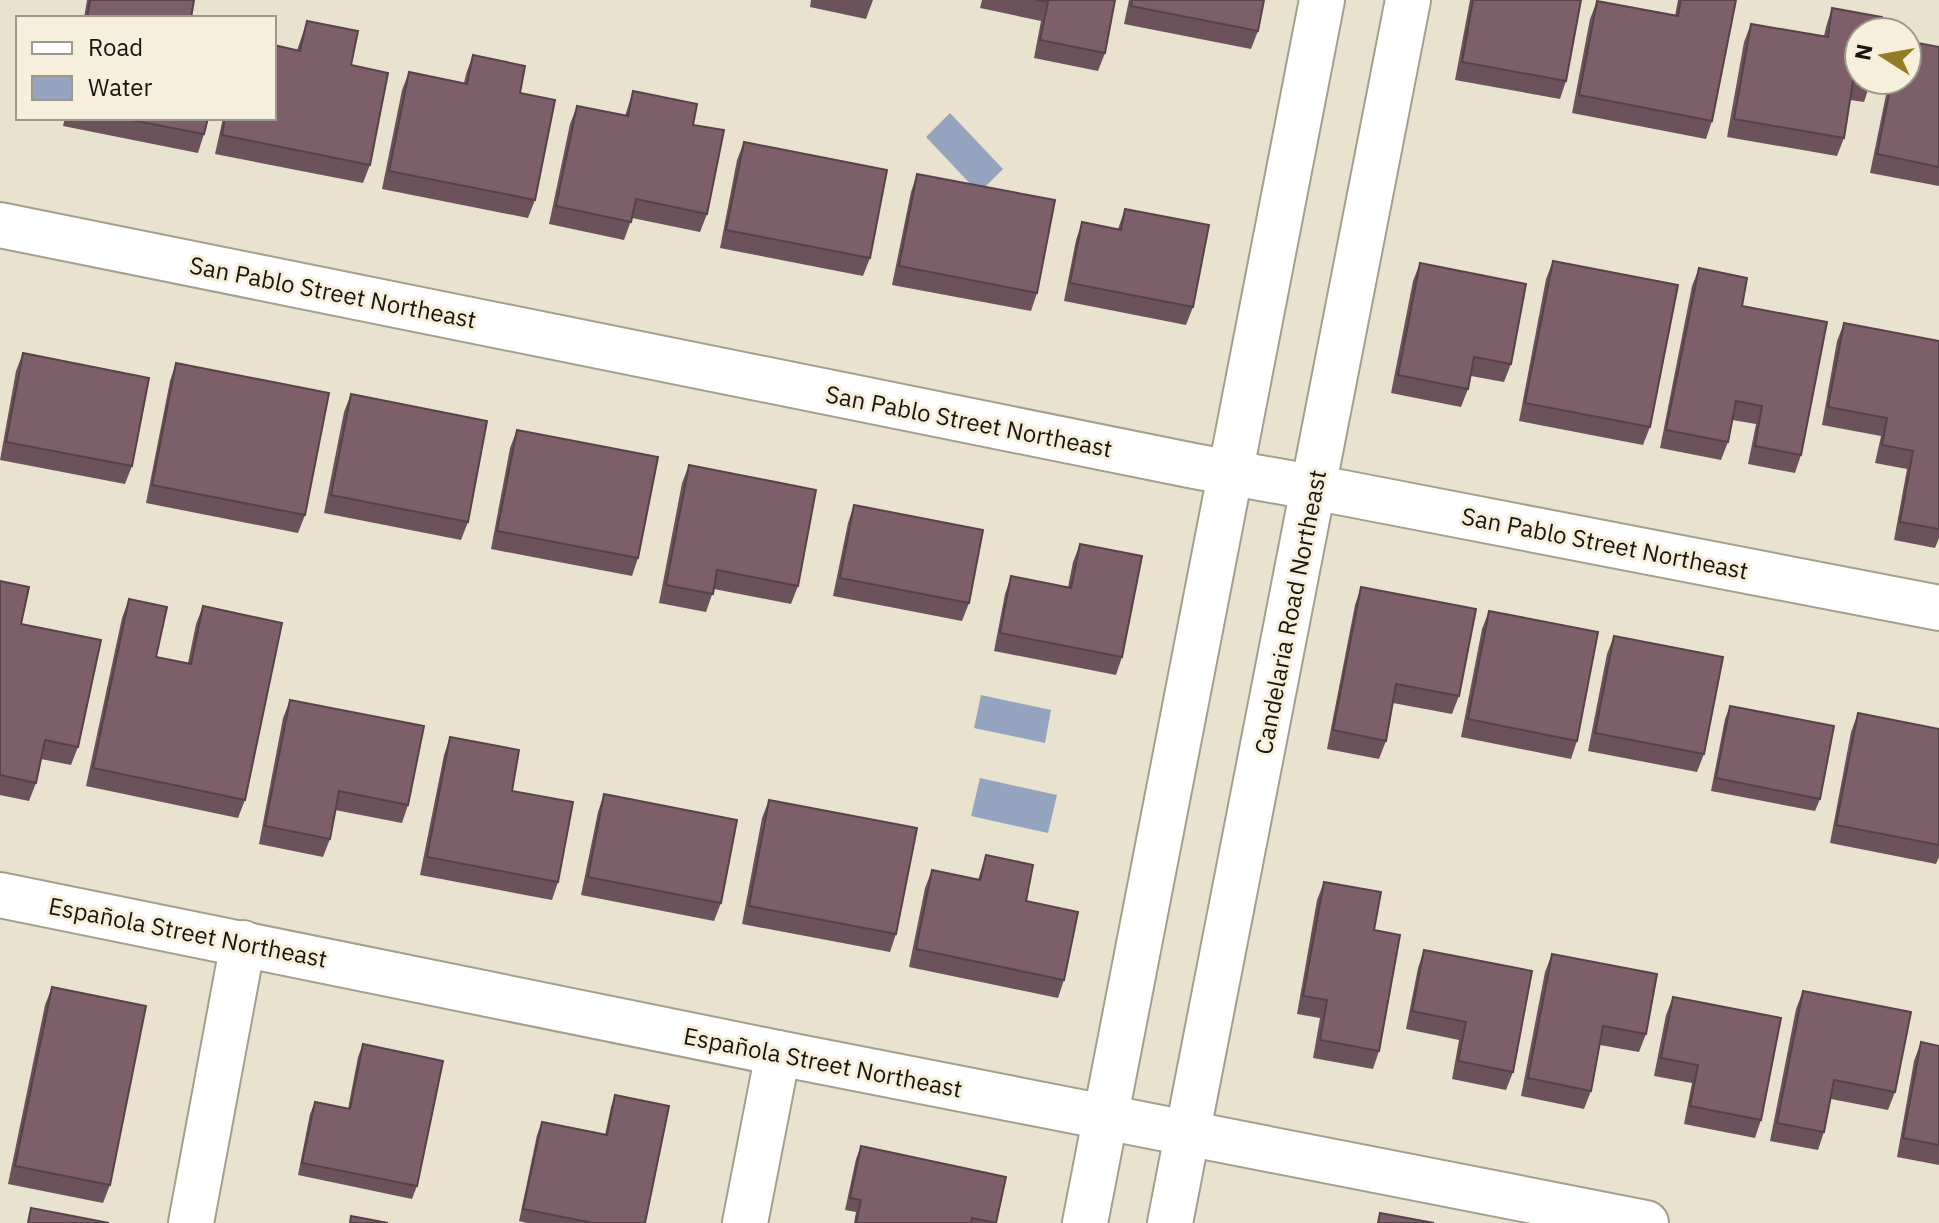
<svg xmlns="http://www.w3.org/2000/svg" width="1939" height="1223" viewBox="0 0 1939 1223" font-family="'IBM Plex Sans',sans-serif">
	<rect width="100%" height="100%" fill="#e8e2cf"/>
	<g fill="#95a4be">
		<polygon points="950,113 1003,169 979,193 926,137"/>
		<polygon points="981,695 1051,710 1045,743 974,728"/>
		<polygon points="980,778 1057,795 1048,833 971,816"/>
	</g>
	<g fill="none" stroke-linecap="round" stroke-linejoin="round">
		<g stroke="#a49e8d" stroke-width="48">
			<g id="street">
				<polyline points="0,225 1194,466 1344,493 1939,608"/>
				<polyline points="0,895 778,1053 1646,1223"/>
				<polyline points="191,1223 243,943"/>
				<polyline points="745,1223 778,1053"/>
			</g>
		</g>
		<g stroke="#a49e8d" stroke-width="48">
			<g id="secondary">
				<polyline points="1085,1223 1322,0"/>
				<polyline points="1170,1223 1408,0"/>
			</g>
		</g>
		<use href="#street" stroke="#fff" stroke-width="44"/>
		<use href="#secondary" stroke="#fff" stroke-width="44"/>
	</g>
	<g fill="#6c525a">
		<polygon points="87,0 194,0 191,18 84,18"/>
		<polygon points="811,0 873,0 866,19 810,7"/>
		<polygon points="982,0 1115,0 1105,53 1098,71 1034,58 1041,21 980,8"/>
		<polygon points="1129,0 1264,0 1258,31 1251,49 1124,24"/>
		<polygon points="1470,0 1581,0 1566,81 1560,99 1455,80"/>
		<polygon points="1678,0 1736,0 1712,121 1706,139 1572,113 1590,19 1597,1 1675,16"/>
		<polygon points="1832,8 1870,84 1864,102 1850,100 1844,138 1837,156 1727,137 1744,42 1751,24 1824,36 1826,27"/>
		<polygon points="307,21 351,65 370,165 363,183 215,154 223,118 274,118"/>
		<polygon points="1939,47 1939,186 1870,173 1889,80 1907,80"/>
		<polygon points="473,55 520,93 535,200 528,218 382,189 402,90 409,72 464,83 466,74"/>
		<polygon points="633,91 693,125 707,214 700,232 632,218 624,240 549,224 570,124 577,106 625,116"/>
		<polygon points="65,118 208,118 204,134 198,153 63,126"/>
		<polygon points="744,142 870,258 863,276 720,248 737,160"/>
		<polygon points="917,174 1037,293 1031,311 892,285 911,192"/>
		<polygon points="1125,209 1193,307 1186,325 1064,301 1076,240 1082,222 1118,229"/>
		<polygon points="1553,261 1650,427 1643,445 1519,421 1546,279"/>
		<polygon points="1420,263 1511,364 1504,382 1471,376 1468,389 1461,407 1391,393 1413,281"/>
		<polygon points="1699,268 1742,306 1801,455 1795,473 1748,464 1756,424 1732,420 1728,442 1721,460 1660,448 1692,286"/>
		<polygon points="1844,323 1939,341 1939,538 1935,548 1894,540 1907,469 1875,463 1881,436 1822,425 1837,341"/>
		<polygon points="23,353 132,466 125,484 0,460 16,371"/>
		<polygon points="176,363 305,515 298,533 146,503 170,381"/>
		<polygon points="351,394 468,522 461,540 324,513 344,412"/>
		<polygon points="517,430 638,558 632,576 491,549 510,448"/>
		<polygon points="689,465 798,586 791,604 714,589 706,612 659,603 682,483"/>
		<polygon points="854,505 969,603 962,621 833,596 848,523"/>
		<polygon points="1080,544 1122,657 1116,675 994,651 1005,594 1011,576 1068,587 1073,562"/>
		<polygon points="0,581 78,747 71,765 41,759 36,783 29,801 0,795"/>
		<polygon points="1361,587 1459,696 1452,714 1393,703 1386,741 1379,759 1327,749 1355,605"/>
		<polygon points="129,599 156,657 188,663 196,624 203,606 245,800 238,818 86,786 122,618"/>
		<polygon points="1489,611 1577,741 1571,759 1461,737 1482,629"/>
		<polygon points="1614,636 1704,754 1697,772 1588,751 1607,654"/>
		<polygon points="290,700 408,805 402,823 335,810 330,839 323,857 259,844 283,718"/>
		<polygon points="1730,706 1820,799 1815,811 1711,791 1725,719"/>
		<polygon points="1858,713 1939,729 1939,857 1936,864 1830,843 1851,732"/>
		<polygon points="450,737 512,791 558,882 552,900 420,875 444,755"/>
		<polygon points="604,794 721,903 714,921 581,895 598,812"/>
		<polygon points="769,800 896,934 890,952 742,924 762,818"/>
		<polygon points="986,855 1026,901 1064,980 1058,998 909,967 925,888 932,870 978,880"/>
		<polygon points="1324,882 1374,930 1379,1051 1373,1069 1313,1058 1320,1018 1297,1014 1317,900"/>
		<polygon points="1424,950 1513,1072 1506,1090 1452,1079 1459,1040 1406,1029 1418,968"/>
		<polygon points="1552,954 1646,1034 1639,1052 1600,1045 1591,1091 1584,1109 1521,1096 1545,972"/>
		<polygon points="52,987 110,1185 103,1203 8,1184 45,1005"/>
		<polygon points="1803,991 1895,1092 1888,1110 1831,1099 1824,1132 1818,1150 1770,1141 1796,1009"/>
		<polygon points="1673,997 1761,1120 1755,1138 1684,1124 1692,1083 1654,1076 1666,1015"/>
		<polygon points="1921,1042 1939,1046 1939,1165 1897,1157 1914,1061"/>
		<polygon points="363,1044 417,1186 412,1199 298,1175 310,1114 315,1102 348,1109 358,1057"/>
		<polygon points="615,1095 645,1223 527,1223 519,1221 537,1135 542,1122 605,1135 611,1107"/>
		<polygon points="861,1146 996,1223 854,1223 856,1212 845,1210 856,1159"/>
	</g>
	<g fill="#7d5f69" stroke="#58424a" stroke-width="2">
		<polygon points="90,0 194,0 191,18 87,18"/>
		<polygon points="1036,0 1115,0 1105,53 1040,40 1048,2"/>
		<polygon points="1132,0 1264,0 1258,31 1131,6"/>
		<polygon points="1473,0 1581,0 1566,81 1462,62"/>
		<polygon points="1681,0 1736,0 1712,121 1579,95 1597,1 1678,16"/>
		<polygon points="1832,8 1882,17 1879,32 1859,32 1859,80 1871,80 1870,84 1853,81 1844,138 1734,119 1751,24 1828,37"/>
		<polygon points="307,21 358,31 351,65 388,73 370,165 222,135 225,118 274,118 274,45 300,51"/>
		<polygon points="1907,41 1939,47 1939,167 1877,154 1892,80 1907,80"/>
		<polygon points="473,55 525,66 520,93 555,100 535,200 389,171 409,72 467,84"/>
		<polygon points="633,91 697,104 693,125 724,130 707,214 636,199 631,222 556,206 577,106 628,116"/>
		<polygon points="120,118 208,118 204,134"/>
		<polygon points="744,142 887,170 870,258 726,230"/>
		<polygon points="917,174 1055,200 1037,293 899,266"/>
		<polygon points="1125,209 1209,225 1193,307 1070,283 1082,222 1121,230"/>
		<polygon points="1553,261 1678,285 1650,427 1525,403"/>
		<polygon points="1420,263 1526,284 1511,364 1474,357 1468,389 1398,375"/>
		<polygon points="1699,268 1747,278 1742,306 1827,322 1801,455 1755,446 1762,406 1736,401 1728,442 1666,430"/>
		<polygon points="1844,323 1939,341 1939,529 1900,522 1913,451 1882,445 1887,418 1828,407"/>
		<polygon points="23,353 149,378 132,466 6,442"/>
		<polygon points="176,363 329,393 305,515 152,485"/>
		<polygon points="351,394 487,421 468,522 331,495"/>
		<polygon points="517,430 658,457 638,558 497,531"/>
		<polygon points="689,465 816,490 798,586 717,570 713,594 666,585"/>
		<polygon points="854,505 983,530 969,603 840,578"/>
		<polygon points="1080,544 1142,556 1122,657 1000,633 1011,576 1071,588"/>
		<polygon points="0,581 29,587 21,624 101,640 78,747 45,740 36,783 0,775"/>
		<polygon points="1361,587 1476,609 1459,696 1396,684 1386,741 1333,730"/>
		<polygon points="129,599 167,607 156,657 191,664 203,606 282,623 245,800 93,768"/>
		<polygon points="1489,611 1598,632 1577,741 1468,719"/>
		<polygon points="1614,636 1723,657 1704,754 1595,733"/>
		<polygon points="290,700 424,726 408,805 339,791 330,839 265,826"/>
		<polygon points="1730,706 1834,726 1820,799 1716,778"/>
		<polygon points="1858,713 1939,729 1939,845 1836,825"/>
		<polygon points="450,737 519,750 512,791 573,802 558,882 427,857"/>
		<polygon points="604,794 737,820 721,903 588,877"/>
		<polygon points="769,800 917,828 896,934 749,906"/>
		<polygon points="986,855 1033,865 1026,901 1078,912 1064,980 916,949 932,870 980,880"/>
		<polygon points="1324,882 1381,892 1374,930 1400,935 1379,1051 1320,1040 1327,1000 1303,996"/>
		<polygon points="1424,950 1532,971 1513,1072 1458,1061 1466,1022 1412,1011"/>
		<polygon points="1552,954 1657,974 1646,1034 1603,1026 1591,1091 1528,1078"/>
		<polygon points="52,987 146,1006 110,1185 15,1166"/>
		<polygon points="1803,991 1911,1012 1895,1092 1834,1080 1824,1132 1777,1123"/>
		<polygon points="1673,997 1781,1018 1761,1120 1690,1106 1698,1065 1661,1058"/>
		<polygon points="1921,1042 1939,1046 1939,1145 1903,1138"/>
		<polygon points="363,1044 443,1061 417,1186 302,1163 315,1102 350,1109"/>
		<polygon points="615,1095 669,1106 645,1223 593,1223 523,1209 542,1122 607,1135"/>
		<polygon points="861,1146 1006,1177 996,1223 972,1218 971,1223 856,1223 861,1200 850,1198"/>
		<polygon points="31,1208 109,1223 28,1223"/>
		<polygon points="1380,1213 1434,1223 1378,1223"/>
		<polygon points="351,1216 388,1223 350,1223"/>
	</g>
	<g text-anchor="middle" dominant-baseline="central" stroke-width="6" stroke-linejoin="round" paint-order="stroke">
		<g font-size="24" fill="#18160f" stroke="#f5efdc">
			<text transform="translate(333 292) rotate(11)">San Pablo Street Northeast</text>
			<text transform="translate(969 421) rotate(11)">San Pablo Street Northeast</text>
			<text transform="translate(1605 543) rotate(11)">San Pablo Street Northeast</text>
			<text transform="translate(1290 612) rotate(-79)">Candelaria Road Northeast</text>
			<text transform="translate(188 932) rotate(11)">Española Street Northeast</text>
			<text transform="translate(823 1062) rotate(11)">Española Street Northeast</text>
		</g>
	</g>
	<rect x="16" y="16" width="260" height="104" fill="#f5efdc" stroke="#9d988a" stroke-width="2"/>
	<rect x="32" y="42" width="40" height="12" fill="#ffffff" stroke="#9d988a" stroke-width="2"/>
	<text x="88" y="56" font-size="24" fill="#18160f">Road</text>
	<rect x="32" y="76" width="40" height="24" fill="#95a4be" stroke="#9d988a" stroke-width="2"/>
	<text x="88" y="96" font-size="24" fill="#18160f">Water</text>
	<g transform="translate(1883 56) rotate(281)"><circle r="38" fill="#f5efdc" stroke="#9d988a" stroke-width="2"/>
	<path d="M0-6L14 30L0 20L-14 30Z" fill="#937c23"/>
	<text y="-12" font-size="22" font-weight="bold" text-anchor="middle" fill="#18160f">N</text>
	</g>
</svg>
